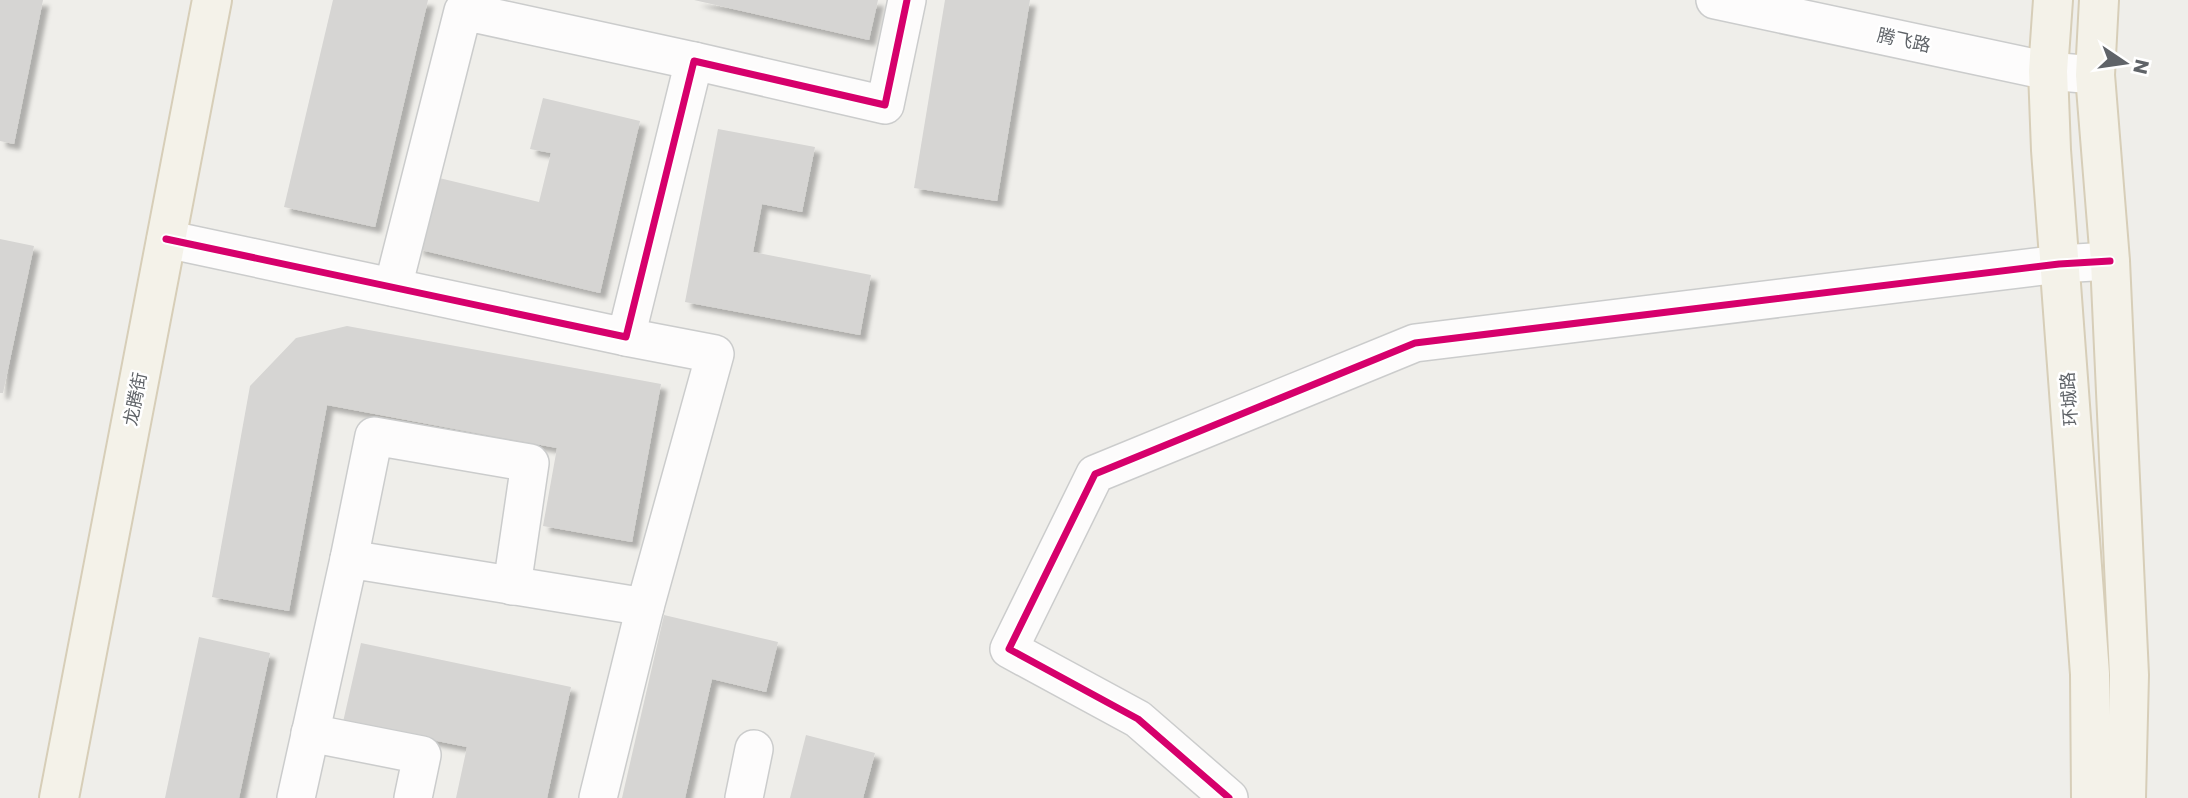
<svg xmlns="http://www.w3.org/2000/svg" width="2188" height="798" viewBox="0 0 2188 798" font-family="Poppins,'Noto Sans SC',sans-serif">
	<defs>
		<filter id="shadow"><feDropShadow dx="6" dy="6" stdDeviation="2" flood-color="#0004"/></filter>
	</defs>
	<rect width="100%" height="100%" fill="#efeeea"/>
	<g fill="#d6d5d3" filter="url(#shadow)">
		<polygon points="0,0 43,0 14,144 0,141"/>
		<polygon points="333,0 428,0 375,227 284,207"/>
		<polygon points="694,0 878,0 869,40"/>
		<polygon points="945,0 1030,0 997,201 914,188"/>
		<polygon points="543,98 640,121 600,293 417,249 435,177 539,202 551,153 530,149"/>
		<polygon points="718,129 815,147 802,212 762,204 753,252 871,275 860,335 685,302"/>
		<polygon points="0,239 34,246 3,393 0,393"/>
		<polygon points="347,326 661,384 632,542 543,526 557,448 327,405 289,611 212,597 250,386 296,338"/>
		<polygon points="664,615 778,642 766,692 712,679 685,798 622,798"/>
		<polygon points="199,637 270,653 239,798 165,798"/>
		<polygon points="361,643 571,687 547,798 456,798 467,747 343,722"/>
		<polygon points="806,735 875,753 863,798 790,798"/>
	</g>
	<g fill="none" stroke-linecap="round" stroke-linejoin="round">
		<g stroke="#cbcccc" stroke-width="40">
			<g id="minor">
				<polyline points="1715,0 2048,71 2095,75"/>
				<polyline points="166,239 626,337 694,61 885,105 907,0"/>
				<polyline points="393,287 463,11 694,61"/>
				<polyline points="349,559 374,436 530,463 512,586"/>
				<polyline points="310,733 422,755 413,798"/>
				<polyline points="296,798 349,559 645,607 715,354 626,337"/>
				<polyline points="598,798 645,607"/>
				<polyline points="744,798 754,749"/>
				<polyline points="1229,798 1138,719 1009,649 1095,474 1415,343 2059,264 2110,261"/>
			</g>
		</g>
		<g stroke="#d7ceb8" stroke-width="42">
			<g id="major">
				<polyline points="2053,0 2048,71 2051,150 2090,674 2091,798"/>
				<polyline points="2099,0 2095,75 2110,261 2129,675 2126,798"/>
				<polyline points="59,798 212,0"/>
			</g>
		</g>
		<use href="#minor" stroke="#fdfcfc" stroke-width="37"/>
		<use href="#major" stroke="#f4f2e9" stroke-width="38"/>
		<g stroke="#fff" stroke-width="11">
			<g id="cycleway">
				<polyline points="166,239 626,337 694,61 885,105 907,0"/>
				<polyline points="1229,798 1138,719 1009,649 1095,474 1415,343 2059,264 2110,261"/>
			</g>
		</g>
		<use href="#cycleway" stroke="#d6006c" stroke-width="7"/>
	</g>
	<g text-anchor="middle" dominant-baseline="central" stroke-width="5" stroke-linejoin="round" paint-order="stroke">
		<g font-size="18" fill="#5f6368" stroke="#fff">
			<text transform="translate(1904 40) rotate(12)">腾飞路</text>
			<text transform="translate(135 399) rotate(-79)">龙腾街</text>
			<text transform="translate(2069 399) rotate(-94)">环城路</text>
		</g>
	</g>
	<g transform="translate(2125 63) rotate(103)" stroke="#ffffff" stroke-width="5" paint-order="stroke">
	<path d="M0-5L12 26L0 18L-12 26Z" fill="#5f6368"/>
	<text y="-10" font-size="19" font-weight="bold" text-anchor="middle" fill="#5f6368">N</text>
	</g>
</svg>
